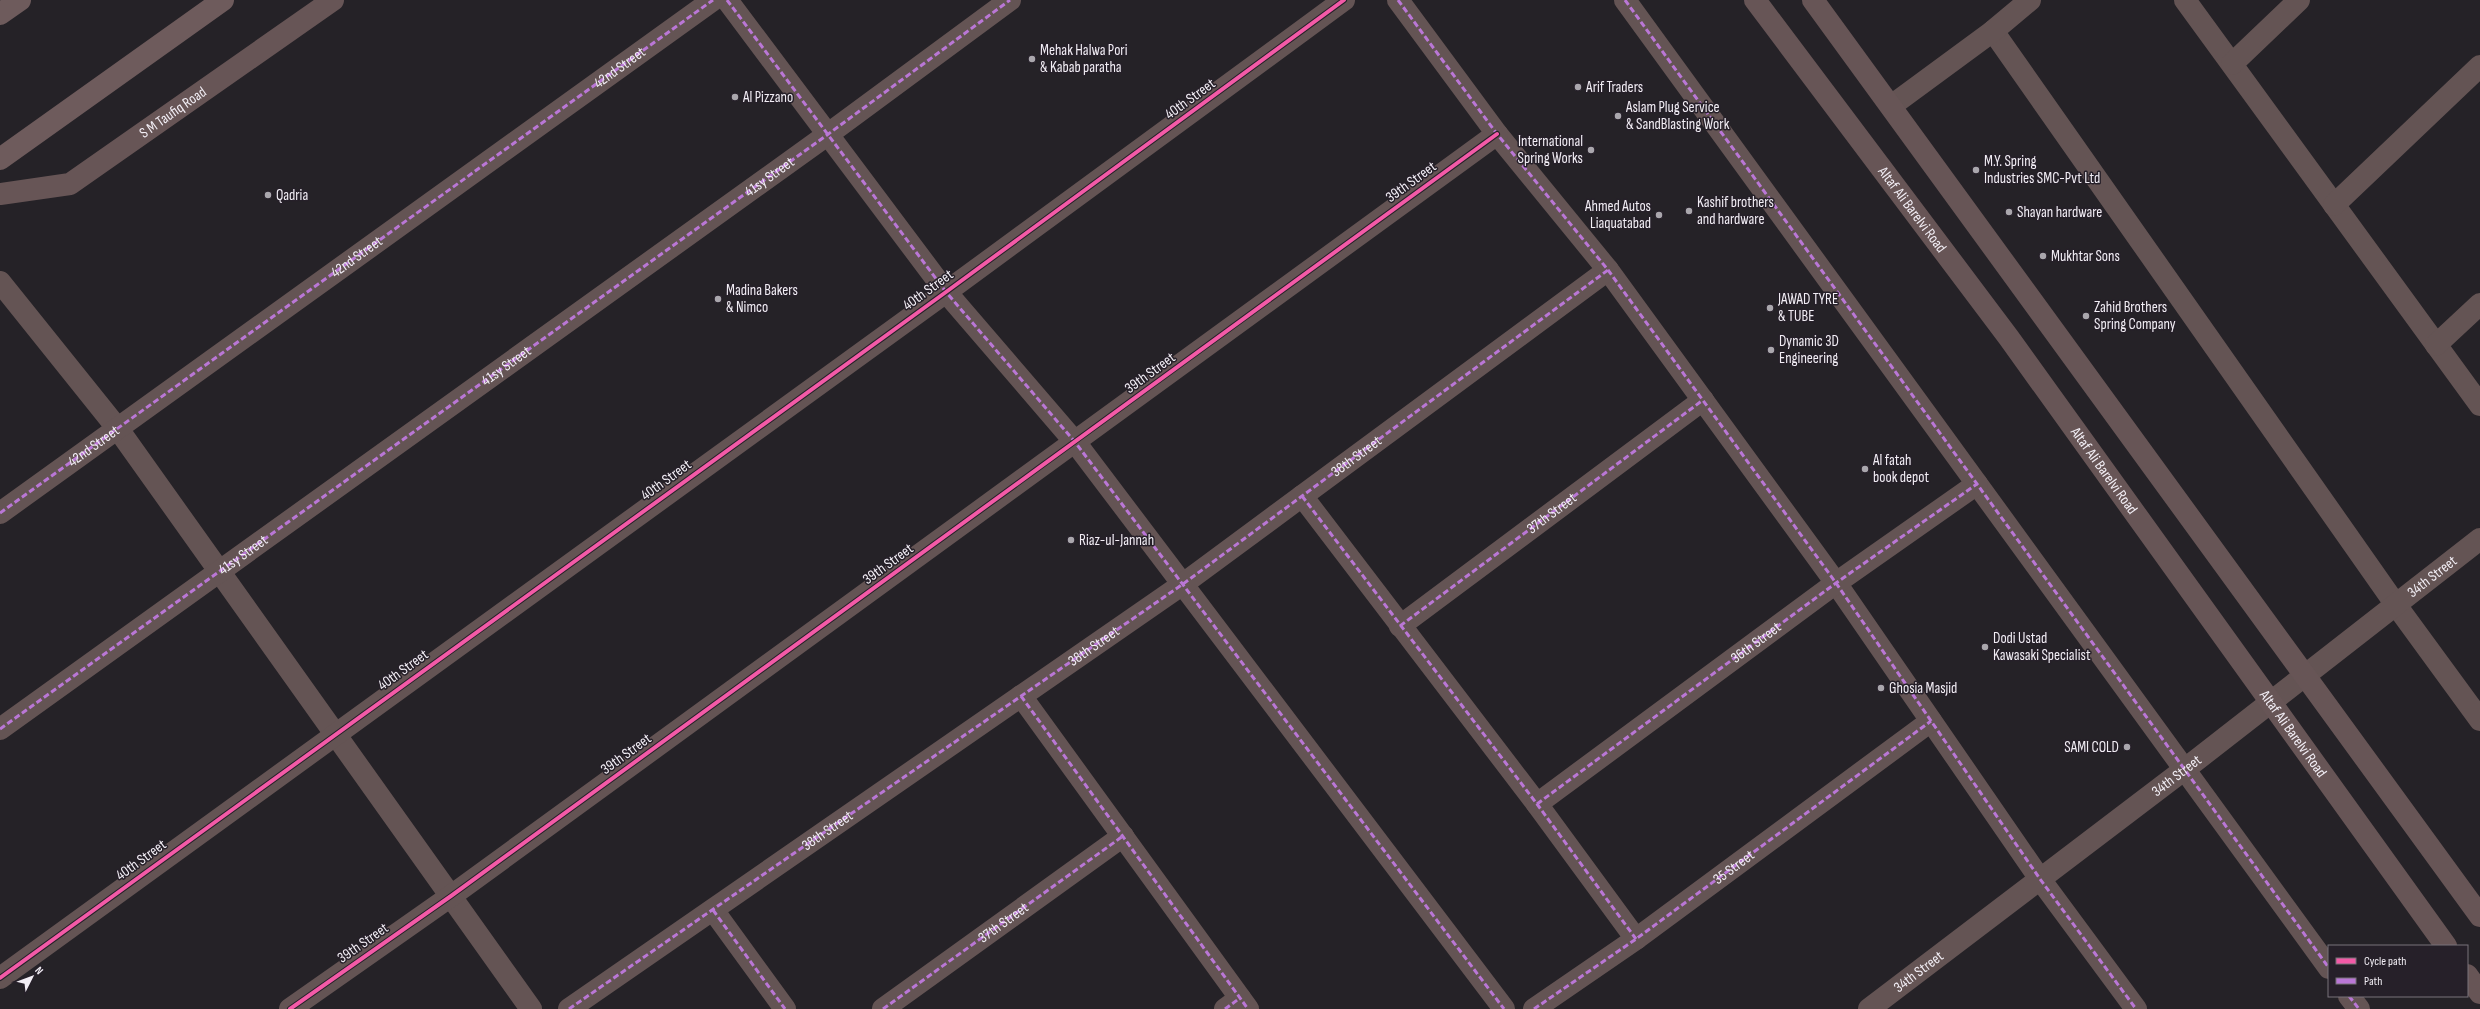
<svg xmlns="http://www.w3.org/2000/svg" width="2480" height="1009" viewBox="0 0 2480 1009" font-family="'Sofia Sans Condensed',sans-serif">
	<rect width="100%" height="100%" fill="#252227"/>
	<g fill="none" stroke-linecap="round" stroke-linejoin="round">
		<g stroke="#645454" stroke-width="22">
			<polyline points="727,0 946,292 1075,442 1504,1009"/>
			<polyline points="1398,0 1497,134 1608,270 1836,583 2040,879 2136,1009"/>
			<polyline points="1625,0 2329,968"/>
			<polyline points="2185,0 2480,405"/>
			<polyline points="1993,31 2396,605 2480,720"/>
			<polyline points="2232,64 2299,0"/>
			<polyline points="1891,106 1993,31 2030,0"/>
			<polyline points="2334,205 2480,66"/>
			<polyline points="0,282 118,429 531,1009"/>
			<polyline points="2436,345 2480,304"/>
			<polyline points="1302,496 1537,804 1636,939"/>
			<polyline points="0,513 713,0"/>
			<path id="s1" d="M1400 626 1703 400"/>
			<polyline points="1021,696 1248,1009"/>
			<polyline points="0,729 827,135 1010,0"/>
			<path id="s2" d="M1537 804 1836 583 1977 484"/>
			<polyline points="713,910 785,1009"/>
			<polyline points="2349,996 2359,1009"/>
			<polyline points="290,1009 451,896 1497,134"/>
			<polyline points="569,1009 1183,584 1608,270"/>
			<polyline points="883,1009 1123,836"/>
			<polyline points="1225,1009 1240,998"/>
			<polyline points="1534,1009 1636,939 1931,721"/>
			<path id="s3" d="M1869 1009 2185 769 2480 539"/>
		</g>
		<polyline stroke="#645454" stroke-width="22" points="0,978 946,292 1344,0"/>
		<g stroke="#675556" stroke-width="22">
			<path id="s4" d="M1755 0 2009 338 2446 946"/>
			<polyline points="1813,0 2480,916"/>
			<path id="s5" d="M0 194 70 184 333 0"/>
			<polyline points="2467,975 2480,993"/>
		</g>
		<g stroke="#6e5b5c" stroke-width="22">
			<polyline points="0,14 20,0"/>
			<polyline points="0,159 223,0"/>
		</g>
		<g stroke="#ba77d6" stroke-width="3" stroke-dasharray="6 3" stroke-linecap="butt">
			<polyline points="727,0 946,292 1075,442 1504,1009"/>
			<polyline points="1398,0 1497,134 1608,270 1836,583 2040,879 2136,1009"/>
			<polyline points="1625,0 2329,968"/>
			<polyline points="1302,496 1537,804 1636,939"/>
			<path id="s6" d="M0 513 713 0"/>
			<polyline points="1400,626 1703,400"/>
			<polyline points="1021,696 1248,1009"/>
			<path id="s7" d="M0 729 827 135 1010 0"/>
			<polyline points="1537,804 1836,583 1977,484"/>
			<polyline points="713,910 785,1009"/>
			<polyline points="2349,996 2359,1009"/>
			<path id="s8" d="M569 1009 1183 584 1608 270"/>
			<path id="s9" d="M883 1009 1123 836"/>
			<polyline points="1225,1009 1240,998"/>
			<path id="s10" d="M1534 1009 1636 939 1931 721"/>
		</g>
		<g stroke="#262029" stroke-width="6">
			<g id="cycleway">
				<polyline points="0,978 946,292 1344,0"/>
				<polyline points="290,1009 451,896 1497,134"/>
			</g>
		</g>
		<use href="#cycleway" stroke="#f35aa7" stroke-width="4"/>
	</g>
	<g fill="#aaa7ad" stroke="#262029" stroke-width="1.5">
		<circle cx="1032" cy="59" r="4"/>
		<circle cx="1578" cy="87" r="4"/>
		<circle cx="735" cy="97" r="4"/>
		<circle cx="1618" cy="116" r="4"/>
		<circle cx="1591" cy="150" r="4"/>
		<circle cx="1976" cy="170" r="4"/>
		<circle cx="268" cy="195" r="4"/>
		<circle cx="1689" cy="211" r="4"/>
		<circle cx="2009" cy="212" r="4"/>
		<circle cx="1659" cy="215" r="4"/>
		<circle cx="2043" cy="256" r="4"/>
		<circle cx="718" cy="299" r="4"/>
		<circle cx="1770" cy="308" r="4"/>
		<circle cx="2086" cy="316" r="4"/>
		<circle cx="1771" cy="350" r="4"/>
		<circle cx="1865" cy="469" r="4"/>
		<circle cx="1071" cy="540" r="4"/>
		<circle cx="1985" cy="647" r="4"/>
		<circle cx="1881" cy="688" r="4"/>
		<circle cx="2127" cy="747" r="4"/>
	</g>
	<g text-anchor="middle" dominant-baseline="central" stroke-width="3" stroke-linejoin="round" paint-order="stroke">
		<g font-size="15" fill="#f2eef5" stroke="#262029" text-anchor="start">
			<text x="1040" y="50">Mehak Halwa Pori<tspan x="1040" dy="17">&amp; Kabab paratha</tspan></text>
			<text x="1586" y="87">Arif Traders</text>
			<text x="743" y="97">Al Pizzano</text>
			<text x="1626" y="107">Aslam Plug Service<tspan x="1626" dy="17">&amp; SandBlasting Work</tspan></text>
			<text x="1583" y="141" text-anchor="end">International<tspan x="1583" dy="17">Spring Works</tspan></text>
			<text x="1984" y="161">M.Y. Spring<tspan x="1984" dy="17">Industries SMC-Pvt Ltd</tspan></text>
			<text x="276" y="195">Qadria</text>
			<text x="1697" y="202">Kashif brothers<tspan x="1697" dy="17">and hardware</tspan></text>
			<text x="1651" y="206" text-anchor="end">Ahmed Autos<tspan x="1651" dy="17">Liaquatabad</tspan></text>
			<text x="2017" y="212">Shayan hardware</text>
			<text x="2051" y="256">Mukhtar Sons</text>
			<text x="726" y="290">Madina Bakers<tspan x="726" dy="17">&amp; Nimco</tspan></text>
			<text x="1778" y="299">JAWAD TYRE<tspan x="1778" dy="17">&amp; TUBE</tspan></text>
			<text x="2094" y="307">Zahid Brothers<tspan x="2094" dy="17">Spring Company</tspan></text>
			<text x="1779" y="341">Dynamic 3D<tspan x="1779" dy="17">Engineering</tspan></text>
			<text x="1873" y="460">Al fatah<tspan x="1873" dy="17">book depot</tspan></text>
			<text x="1079" y="540">Riaz-ul-Jannah</text>
			<text x="1993" y="638">Dodi Ustad<tspan x="1993" dy="17">Kawasaki Specialist</tspan></text>
			<text x="1889" y="688">Ghosia Masjid</text>
			<text x="2119" y="747" text-anchor="end">SAMI COLD</text>
		</g>
		<g font-size="15" fill="#f2eef5" stroke="#262029">
			<text stroke="none"><textPath href="#s6" startOffset="763">42nd Street</textPath></text>
			<text transform="translate(1190 99) rotate(-36)">40th Street</text>
			<text stroke="none"><textPath href="#s5" startOffset="196">S M Taufiq Road</textPath></text>
			<text stroke="none"><textPath href="#s7" startOffset="947">41sy Street</textPath></text>
			<text transform="translate(1411 182) rotate(-36)">39th Street</text>
			<text stroke="none"><textPath href="#s4" startOffset="262">Altaf Ali Barelvi Road</textPath></text>
			<text stroke="none"><textPath href="#s6" startOffset="439">42nd Street</textPath></text>
			<text transform="translate(928 290) rotate(-36)">40th Street</text>
			<text stroke="none"><textPath href="#s7" startOffset="623">41sy Street</textPath></text>
			<text transform="translate(1150 373) rotate(-36)">39th Street</text>
			<text stroke="none"><textPath href="#s6" startOffset="115">42nd Street</textPath></text>
			<text stroke="none"><textPath href="#s8" startOffset="962">38th Street</textPath></text>
			<text stroke="none"><textPath href="#s4" startOffset="586">Altaf Ali Barelvi Road</textPath></text>
			<text transform="translate(666 480) rotate(-36)">40th Street</text>
			<text stroke="none"><textPath href="#s1" startOffset="189">37th Street</textPath></text>
			<text stroke="none"><textPath href="#s7" startOffset="299">41sy Street</textPath></text>
			<text transform="translate(888 564) rotate(-36)">39th Street</text>
			<text stroke="none"><textPath href="#s3" startOffset="710">34th Street</textPath></text>
			<text stroke="none"><textPath href="#s2" startOffset="272">36th Street</textPath></text>
			<text stroke="none"><textPath href="#s8" startOffset="638">38th Street</textPath></text>
			<text transform="translate(403 670) rotate(-36)">40th Street</text>
			<text stroke="none"><textPath href="#s4" startOffset="910">Altaf Ali Barelvi Road</textPath></text>
			<text transform="translate(626 754) rotate(-36)">39th Street</text>
			<text stroke="none"><textPath href="#s3" startOffset="386">34th Street</textPath></text>
			<text stroke="none"><textPath href="#s8" startOffset="314">38th Street</textPath></text>
			<text transform="translate(141 860) rotate(-36)">40th Street</text>
			<text stroke="none"><textPath href="#s10" startOffset="245">35 Street</textPath></text>
			<text stroke="none"><textPath href="#s9" startOffset="148">37th Street</textPath></text>
			<text transform="translate(363 943) rotate(-35)">39th Street</text>
			<text stroke="none"><textPath href="#s3" startOffset="62">34th Street</textPath></text>
		</g>
	</g>
	<rect x="2328" y="945" width="140" height="52" fill="#262029" stroke="#78727b"/>
	<rect x="2336" y="958" width="20" height="6" fill="#f35aa7" stroke="#78727b"/>
	<text x="2364" y="965" font-size="12" fill="#f2eef5">Cycle path</text>
	<rect x="2336" y="978" width="20" height="6" fill="#ba77d6" stroke="#78727b"/>
	<text x="2364" y="985" font-size="12" fill="#f2eef5">Path</text>
	<g transform="translate(32 977) rotate(48)" stroke="#262029" stroke-width="3" paint-order="stroke">
	<path d="M0-3L7 15L0 10L-7 15Z" fill="#f2eef5"/>
	<text y="-6" font-size="11" font-weight="bold" text-anchor="middle" fill="#f2eef5">N</text>
	</g>
</svg>
